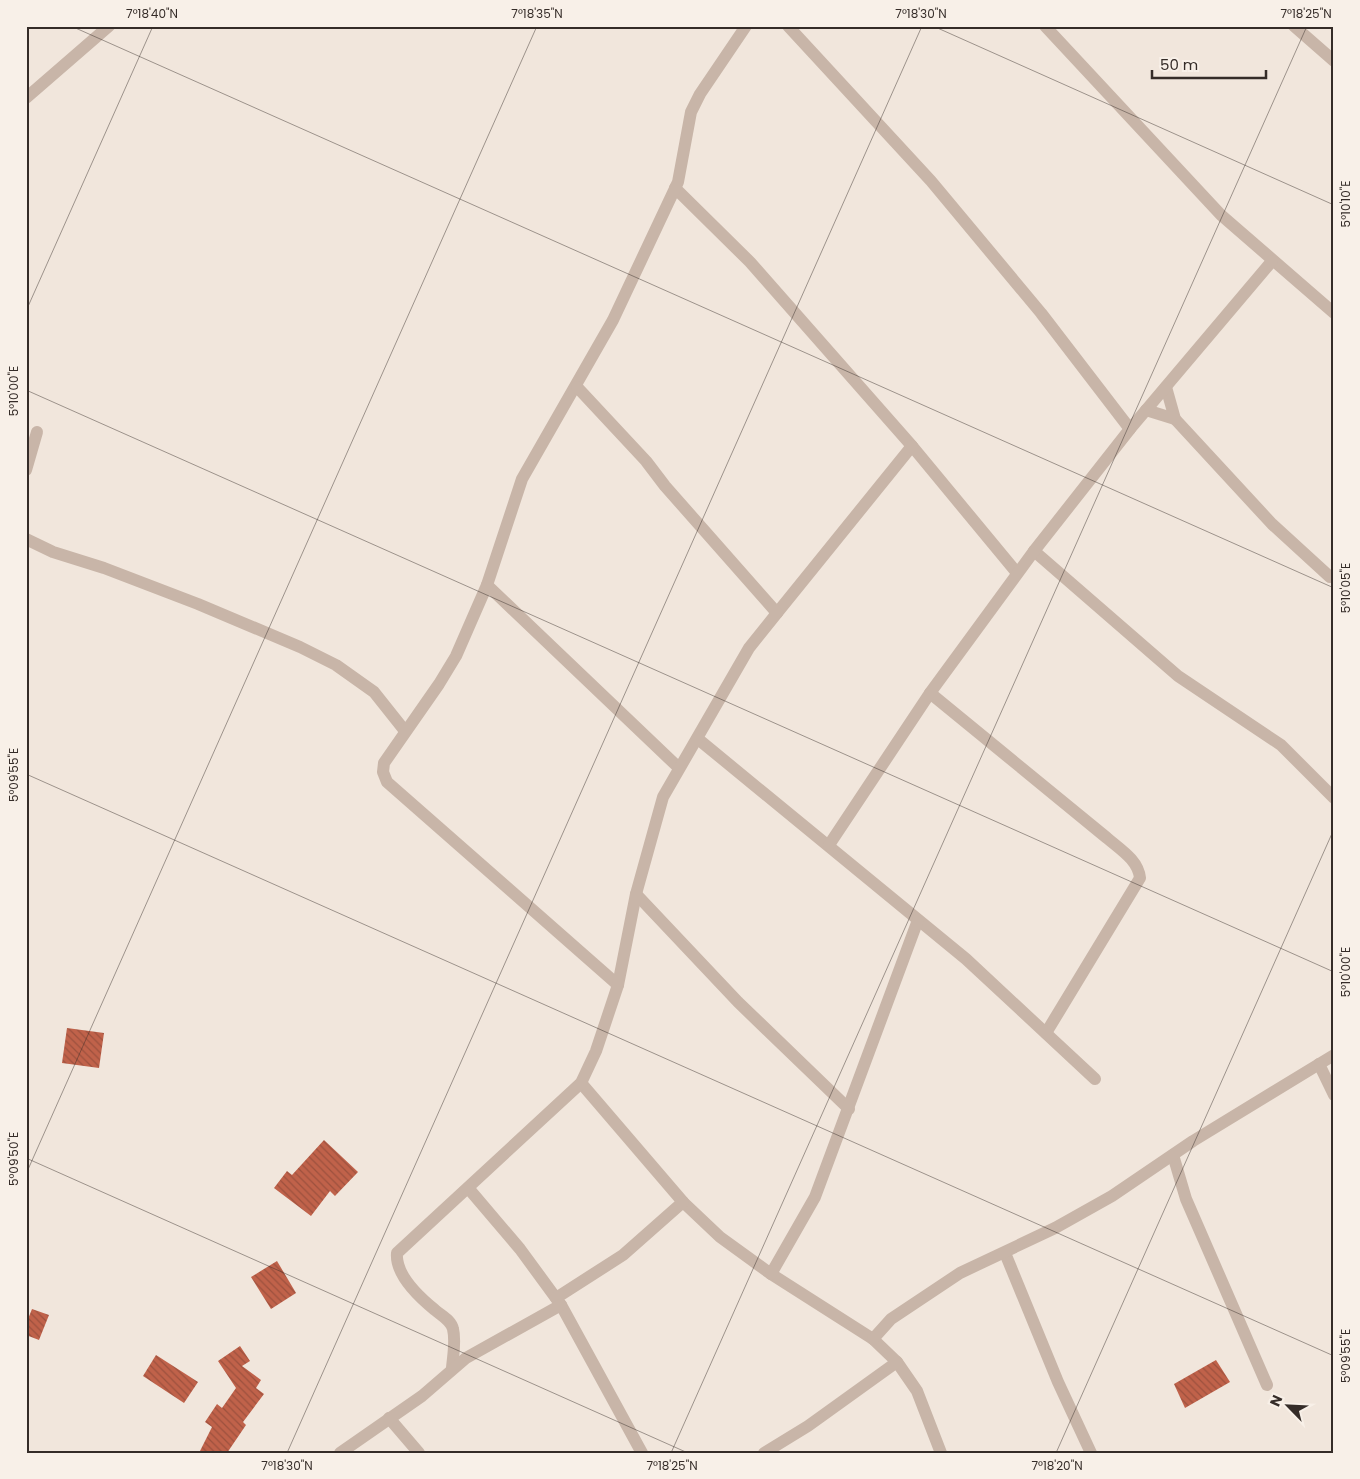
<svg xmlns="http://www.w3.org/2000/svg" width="1360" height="1479" viewBox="0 0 1360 1479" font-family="Poppins,sans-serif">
	<defs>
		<pattern id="building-back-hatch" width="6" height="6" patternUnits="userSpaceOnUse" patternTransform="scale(1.25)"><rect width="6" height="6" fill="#c0624a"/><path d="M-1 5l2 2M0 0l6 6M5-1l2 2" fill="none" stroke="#9d513e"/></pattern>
	</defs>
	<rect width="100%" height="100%" fill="#f1e6dc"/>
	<g fill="url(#building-back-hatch)">
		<polygon points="67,1028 104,1033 99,1068 62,1063"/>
		<polygon points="324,1140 358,1172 335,1196 330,1191 311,1216 274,1188 287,1171 292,1175"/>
		<polygon points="277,1261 296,1293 271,1309 251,1277"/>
		<polygon points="32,1309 49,1315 39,1340 26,1335 26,1324"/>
		<polygon points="240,1346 250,1361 242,1366 261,1380 256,1388 264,1394 243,1422 246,1425 227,1453 199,1453 212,1427 205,1422 217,1404 222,1408 236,1388 218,1361"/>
		<polygon points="156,1355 198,1382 184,1403 143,1376"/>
		<polygon points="1216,1360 1230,1382 1185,1408 1174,1384"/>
	</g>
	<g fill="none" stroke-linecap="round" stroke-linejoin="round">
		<g stroke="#c8b5a8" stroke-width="12">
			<polyline points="788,26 931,181 1041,313 1130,429"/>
			<polyline points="1045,26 1221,215 1334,313"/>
			<polyline points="1294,26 1334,61"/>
			<polyline points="26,98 109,26"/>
			<polyline points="675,188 750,262 912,446 777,613"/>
			<polyline points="1166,387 1175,419 1272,524 1330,577"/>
			<polyline points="1146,410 1175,419"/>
			<polyline points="912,446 1017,573"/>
			<polyline points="26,470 37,432"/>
			<polyline points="26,539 53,552 104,568 198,604 300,647 336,665 374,692 405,731"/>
			<polyline points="1034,551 1178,676 1281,745 1334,798"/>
			<polyline points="487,585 679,768"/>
			<path d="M930 693 1107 838C1121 850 1138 860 1140 878L1046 1033"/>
			<polyline points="698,739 966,959 1095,1079"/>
			<polyline points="829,845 930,693 1034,551 1130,429 1272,261"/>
			<polyline points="636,894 738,1002 849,1109"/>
			<polyline points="618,985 387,782 383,772 384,763 439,684 456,656 487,585 522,479 613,320 678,182 691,112 700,94 746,26"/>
			<polyline points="1319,1064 1334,1095"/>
			<polyline points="581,1083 683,1202 720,1237 771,1274 873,1339 897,1362 917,1391 941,1453"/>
			<polyline points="1173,1155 1186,1199 1267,1385"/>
			<polyline points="469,1189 520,1249 561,1305 642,1453"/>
			<polyline points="1005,1253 1058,1382 1091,1453"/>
			<polyline points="771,1274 815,1197 918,920"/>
			<polyline points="556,1298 623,1255 683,1202"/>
			<polyline points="873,1339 891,1319 960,1273 1055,1228 1112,1196 1193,1141 1334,1055"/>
			<path d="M452 1368C453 1356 456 1341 453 1329 451 1320 442 1316 435 1310 419 1297 395 1275 397 1253L581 1083 596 1051 618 985 636 894 663 797 749 648 777 613 665 486 646 461 577 387"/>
			<polyline points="389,1418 419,1453"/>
			<polyline points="340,1453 422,1396 466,1358 561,1305"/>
			<polyline points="764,1453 808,1426 897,1362"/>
		</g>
	</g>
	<path fill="none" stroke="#352c28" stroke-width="1" stroke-opacity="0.45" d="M71 26 1334 588M933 26 1334 205M26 311 153 26M26 390 1334 972M26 774 1334 1356M26 1158 688 1453M26 1174 537 26M287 1453 922 26M671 1453 1307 26M1056 1453 1334 829"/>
	<rect width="1360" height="1479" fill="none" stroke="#f8f0e8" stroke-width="55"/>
	<g transform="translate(1288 1406) rotate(294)" stroke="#f8f0e8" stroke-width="4" paint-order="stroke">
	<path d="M0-4L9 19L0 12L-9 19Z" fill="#352c28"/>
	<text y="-8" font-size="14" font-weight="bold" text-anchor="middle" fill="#352c28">N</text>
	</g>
	<path d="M1152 70v8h114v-8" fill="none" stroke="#352c28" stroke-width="2.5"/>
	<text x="1160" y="70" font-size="15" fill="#352c28" stroke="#f8f0e8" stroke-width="4" paint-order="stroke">50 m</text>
	<rect x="28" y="28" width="1304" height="1424" fill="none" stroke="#352c28" stroke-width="2"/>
	<g font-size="12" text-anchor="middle" fill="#352c28">
		<text x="152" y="18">7°18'40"N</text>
		<text x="537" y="18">7°18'35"N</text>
		<text x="921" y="18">7°18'30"N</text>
		<text x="1306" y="18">7°18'25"N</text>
		<text transform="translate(1346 204) rotate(-90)" y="4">5°10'10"E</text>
		<text transform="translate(14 391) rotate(-90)" y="4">5°10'00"E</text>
		<text transform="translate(1346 588) rotate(-90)" y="4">5°10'05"E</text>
		<text transform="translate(14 775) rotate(-90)" y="4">5°09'55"E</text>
		<text transform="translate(1346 972) rotate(-90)" y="4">5°10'00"E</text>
		<text transform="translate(14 1159) rotate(-90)" y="4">5°09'50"E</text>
		<text transform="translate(1346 1356) rotate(-90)" y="4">5°09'55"E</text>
		<text x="287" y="1470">7°18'30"N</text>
		<text x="672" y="1470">7°18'25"N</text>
		<text x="1057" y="1470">7°18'20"N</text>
	</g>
</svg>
